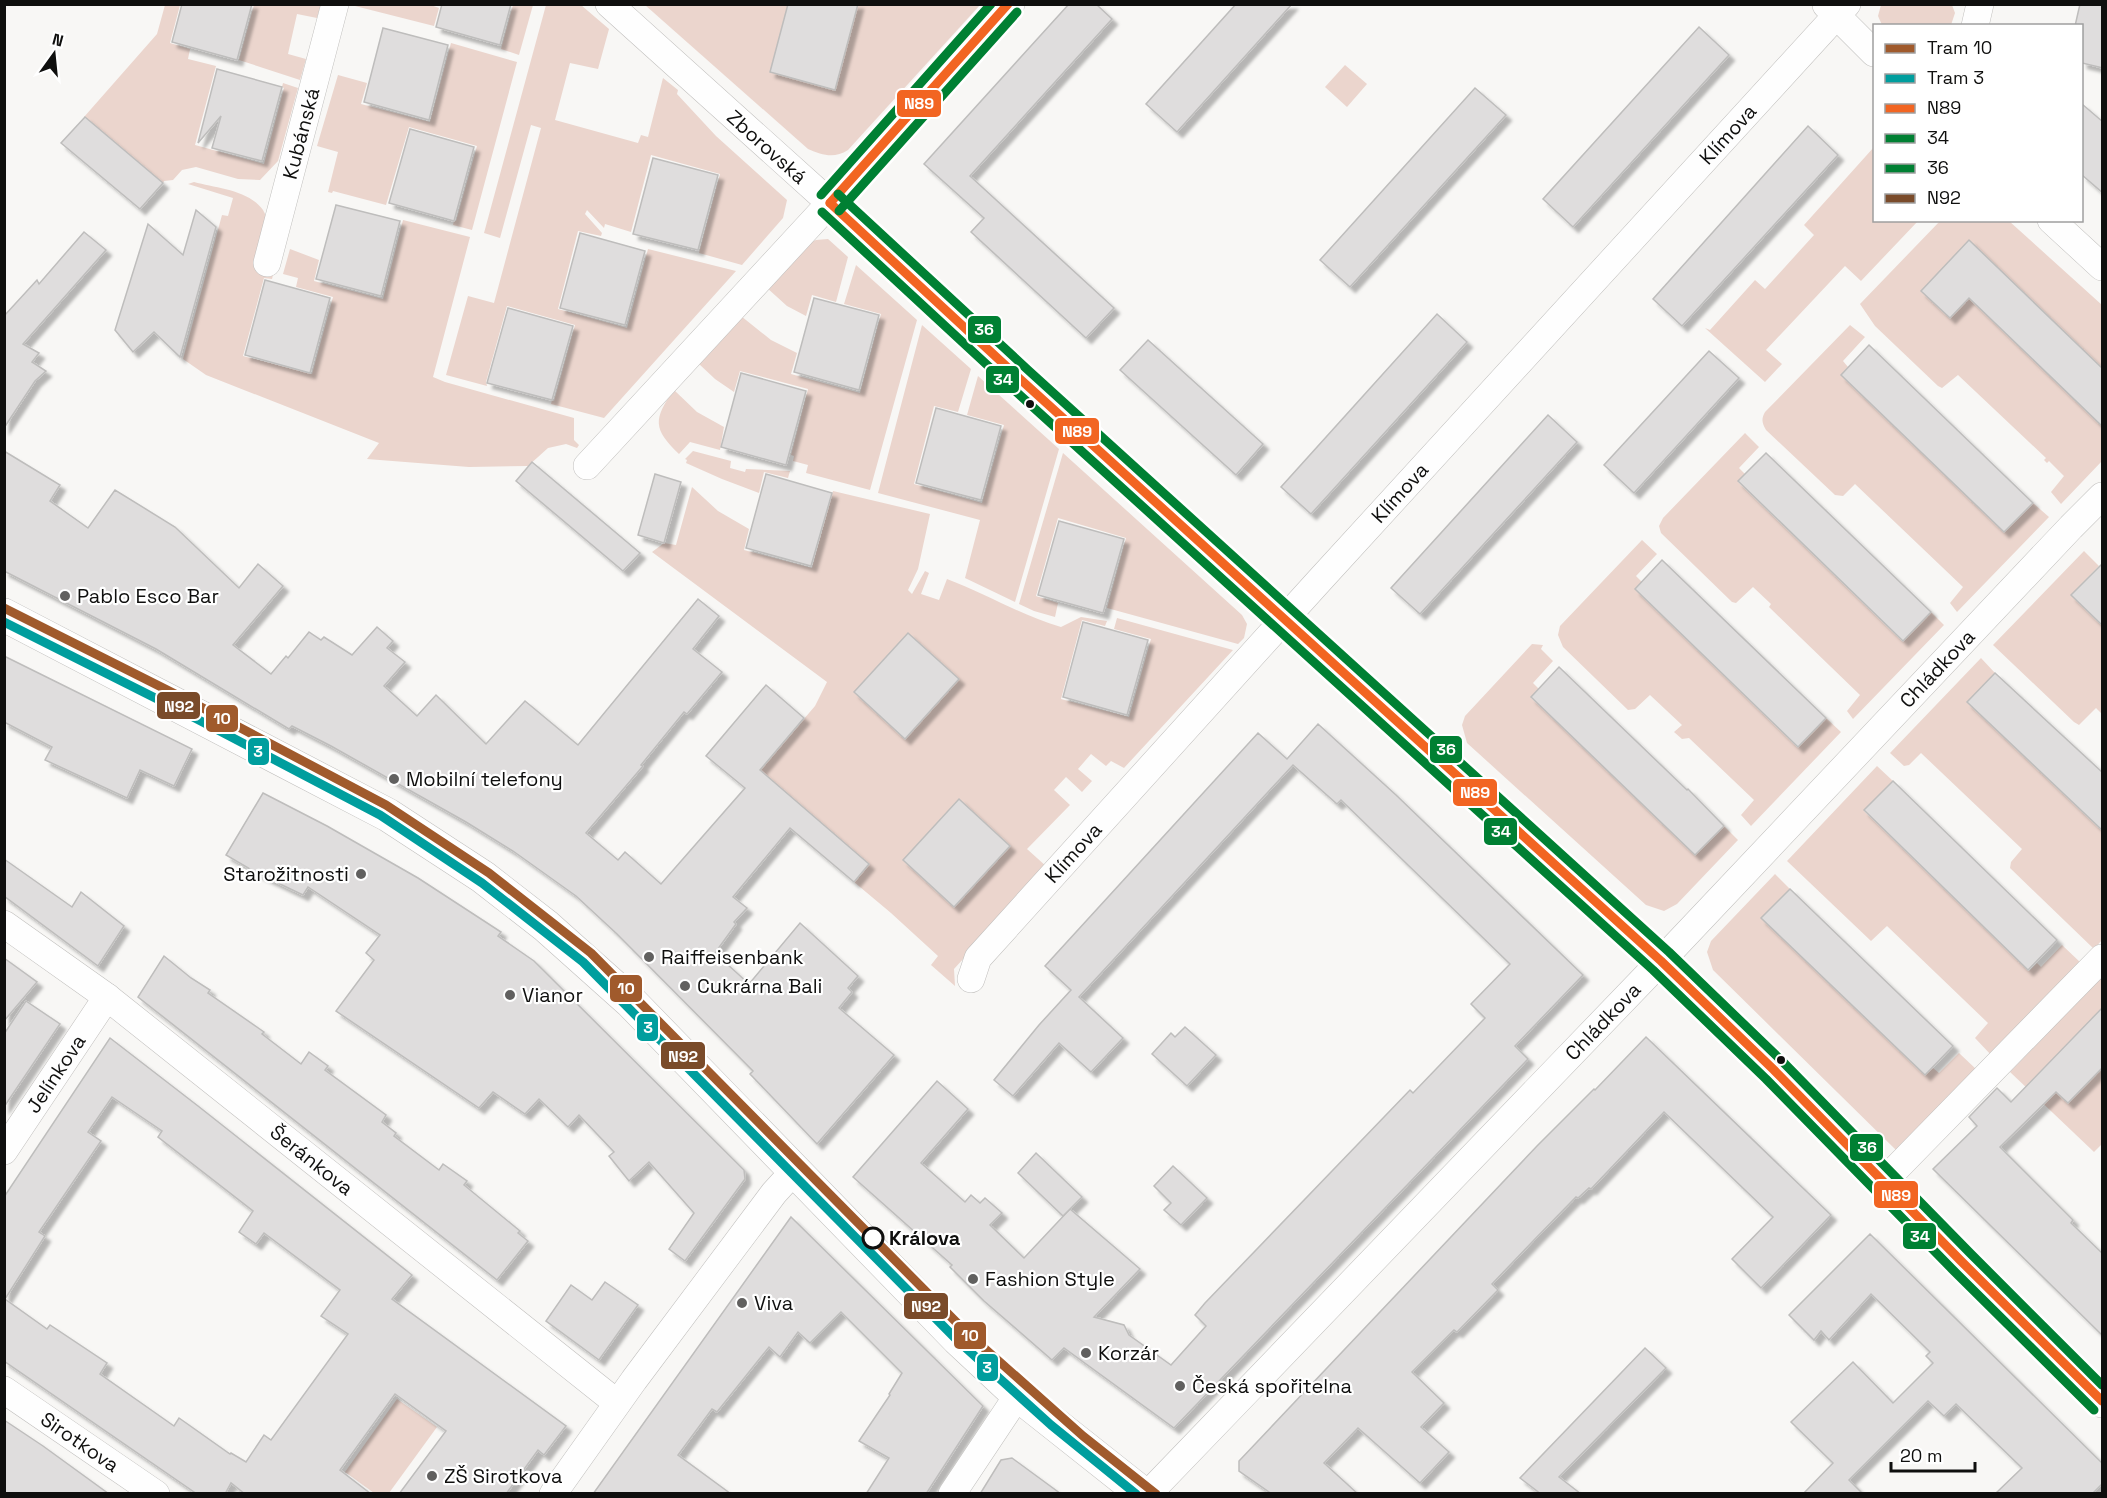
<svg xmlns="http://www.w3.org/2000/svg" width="2107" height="1498" viewBox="0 0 2107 1498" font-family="'Space Grotesk',sans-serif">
	<defs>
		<filter id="shadow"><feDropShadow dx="5.5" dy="5.5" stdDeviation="1.5" flood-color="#0004"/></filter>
	</defs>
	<rect width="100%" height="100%" fill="#f8f7f5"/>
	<g fill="#ebd5cd">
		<polygon points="356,4 428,4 439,8 434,26 355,6"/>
		<polygon points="165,5 180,5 170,43 190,49 188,59 216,66 195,145 264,164 284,88 282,87 283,83 298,88 278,161 260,180 238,179 196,167 182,170 173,180 164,181 163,183 84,117 157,34"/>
		<polygon points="254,5 321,5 317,18 297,14 288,54 306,59 300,80 239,60"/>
		<polygon points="513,5 533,5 519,55 501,49"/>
		<polygon points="546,5 581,5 609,29 598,69 570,63 555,120 638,143 641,135 648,137 663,78 678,90 677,94 716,136 787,200 783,218 742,265 699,253 720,174 651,155 631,232 605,224 604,228 587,210 585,214 602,233 601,236 578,231 558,309 627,328 648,249 736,271 604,418 551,404 552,400 554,401 575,325 507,306 486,382 487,386 446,375 468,296 494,303 541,128 531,125 500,238 484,233"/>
		<path d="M645 5H980L848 150C834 159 822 155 808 149Z"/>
		<polygon points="1881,5 1952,5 1955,13 1951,25 1882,25 1878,16"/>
		<polygon points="451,43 517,62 472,230 453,225 454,221 456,221 477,146 409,127 386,205 333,191 332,193 328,192 338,152 317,146 338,75 367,83 361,104 430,122"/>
		<polygon points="1345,65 1367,84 1347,107 1325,87"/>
		<polygon points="1874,147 1874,220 1918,221 1861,281 1845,266 1766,350 1782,364 1765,382 1705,328 1710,330 1755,280 1765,289 1814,235 1804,225"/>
		<path d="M194 182C216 188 249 190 263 210 268 218 269 229 271 237 274 254 277 262 272 279L264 278 243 356 312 374 333 297 296 287 298 278 283 274 290 249 319 260 314 281 383 299 403 220 470 237 433 377 445 382 574 418V440L579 445 577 448 566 444 548 448 528 466 469 467 367 459 379 443 206 375 183 359 222 215 228 216 233 198 188 184Z"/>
		<polygon points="1940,221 2009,221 2102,305 2102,461 2061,504 2051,492 2064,476 2049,461 2047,463 2044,460 2046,458 1958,375 1942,388 1938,386 1875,326 1860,304"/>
		<polygon points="828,239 848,257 836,302 812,295 806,316 787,306 766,287 809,243 816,240"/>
		<polygon points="856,265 917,320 870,490 806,473 808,465 793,461 794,456 791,455 808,389 740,371 734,392 715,379 698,363 741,316 771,340 797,353 791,374 860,393 881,314 844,304"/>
		<polygon points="922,325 971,369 958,412 934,406 914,484 982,503 1004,425 967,415 978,376 1059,449 1015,602 965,578 980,520 878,493"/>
		<path d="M1850 325 1865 337 1843 361 1848 367 1841 375 2004 532 2033 503 2049 517 1957 612 1950 603 1963 587 1855 484 1843 496 1835 495 1766 430C1762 423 1761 419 1765 412Z"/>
		<path d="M674 390 697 412 724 427 720 450 690 442 679 454C653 429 653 419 674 390Z"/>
		<polygon points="1745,433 1759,447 1739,468 1745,474 1738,482 1902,641 1931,612 1944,625 1853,719 1847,711 1860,695 1769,607 1771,604 1753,587 1736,603 1732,602 1661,533 1659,526 1663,518"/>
		<polygon points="693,451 731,461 730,468 745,472 746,469 790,471 788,478 764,472 759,493 722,479 686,463 687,460 685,459"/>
		<polygon points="1063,453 1242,615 1247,624 1244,638 1238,644 1107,608 1126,538 1058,518 1036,596 1058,603 1055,617 1034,611 1019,604"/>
		<path d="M692 487 718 511 749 529 744 550 812 568 833 491 930 514 918 569 908 590 912 594 925 571 929 573 921 594 939 600 947 579C987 594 1020 615 1061 627L1081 617 1107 621 1105 626 1082 620 1061 699 1129 717 1151 639 1114 629 1117 618 1233 650 1124 768 1111 761 1106 766 1091 754 1078 769 1092 781 1082 792 1066 777 1054 790 1070 805 1027 849 1047 867 954 969 955 986 931 965 938 956 891 913 854 882 865 869 771 811 745 788 815 706 827 682 652 552 664 543 676 545Z"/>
		<polygon points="1642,540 1657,554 1636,576 1642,582 1635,589 1797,747 1826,718 1841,732 1751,826 1741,815 1754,800 1689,738 1682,739 1674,732 1682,725 1650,695 1635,709 1628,710 1563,647 1558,635 1560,626"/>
		<polygon points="2084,551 2099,566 2071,595 2102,626 2102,714 2096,708 2079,725 2074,722 1993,645"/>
		<polygon points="1532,644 1543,645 1541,649 1553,661 1533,683 1539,689 1531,698 1586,749 1724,826 1738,840 1677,904 1664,911 1646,905 1467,743 1462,725 1465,716"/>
		<polygon points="1981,658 1995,673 1967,702 2102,831 2102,940 2094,949 2010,868 2011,862 2022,849 1921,753 1909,765 1904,766 1890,753"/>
		<polygon points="1877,766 1893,781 1864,811 2029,971 2037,963 2041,967 2062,945 2081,963 1992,1056 1975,1038 1988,1023 1887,926 1871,941 1787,861"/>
		<polygon points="1775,874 1790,889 1762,918 1925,1075 1933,1068 1939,1073 1959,1053 1977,1070 1896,1150 1713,970 1707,952 1711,941"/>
		<polygon points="2102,976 2102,1144 2094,1152 2010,1072"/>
		<polygon points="397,1399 437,1427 389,1493 374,1493 345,1472"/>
	</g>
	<g fill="#dfdddd" stroke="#bebdbc" stroke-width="1.5" fill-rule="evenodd" filter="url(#shadow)">
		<polygon points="182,4 252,4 237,60 172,42"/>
		<polygon points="442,4 511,4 500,45 436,27"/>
		<polygon points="788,4 858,4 835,90 770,72"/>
		<polygon points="1069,4 1096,4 1112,19 970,176 1114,308 1086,338 971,232 984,218 924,164"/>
		<polygon points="1236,4 1292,4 1177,132 1146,104"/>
		<polygon points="2080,4 2103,4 2103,68 2082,63 2082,26 2075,26"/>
		<polygon points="1699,27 1729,55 1573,227 1543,199"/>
		<polygon points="383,28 448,45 429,120 364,102"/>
		<polygon points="217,69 282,87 262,161 212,148 221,116 198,143"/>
		<polygon points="1475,88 1506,115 1350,287 1320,260"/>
		<polygon points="2082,104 2103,122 2103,193 2082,175"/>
		<polygon points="85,117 163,183 140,209 61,143"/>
		<polygon points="1808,126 1838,155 1682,326 1653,299"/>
		<polygon points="410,129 474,147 454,221 389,203"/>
		<polygon points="653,158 718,175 698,250 633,234"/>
		<polygon points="336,205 400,221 381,296 316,279"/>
		<polygon points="196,210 216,227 180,357 154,332 133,352 115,330 148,224 183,255"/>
		<polygon points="84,232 106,250 23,344 39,353 32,362 46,371 35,381 4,428 4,316 37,280 39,284"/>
		<polygon points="580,233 645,251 625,325 560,308"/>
		<polygon points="1969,240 2103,369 2103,427 1969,298 1950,318 1921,291"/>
		<polygon points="265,280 330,298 310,373 245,355"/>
		<polygon points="814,298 879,315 859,390 794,372"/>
		<polygon points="508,308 573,326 552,400 487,383"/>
		<polygon points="1437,314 1467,342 1311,514 1281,487"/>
		<polygon points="1148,340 1263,444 1236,475 1120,370"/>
		<polygon points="1869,345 2033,503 2004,532 1841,375"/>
		<polygon points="1709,351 1739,378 1634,493 1604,465"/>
		<polygon points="741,373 806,391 786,465 721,447"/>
		<polygon points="936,408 1001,426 981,500 916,483"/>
		<polygon points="1548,415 1577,442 1420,614 1391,588"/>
		<polygon points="4,451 60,485 50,501 88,528 115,490 175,527 239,588 258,564 283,586 233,645 271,674 286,656 288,658 309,632 321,640 324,637 352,655 377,627 393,641 387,648 405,662 384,686 417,716 436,695 486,744 525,701 578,745 698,599 719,616 693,649 722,672 687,714 684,712 641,765 643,766 586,833 618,860 625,852 661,884 745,788 706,756 766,685 804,718 760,770 869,864 854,882 790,828 733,897 747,908 734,922 736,924 715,953 749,984 800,923 858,976 848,988 852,992 839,1008 894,1055 817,1144 750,1074 753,1071 617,934 576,896 513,851 466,822 331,746 292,726 289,729 156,649 4,571"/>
		<polygon points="1766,453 1931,612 1903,641 1738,481"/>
		<polygon points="532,462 640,553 623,571 516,481"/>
		<polygon points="655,474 681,482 664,543 638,535"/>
		<polygon points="766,474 832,493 811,566 746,548"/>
		<polygon points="1059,521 1124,539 1103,613 1038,595"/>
		<polygon points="1662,560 1826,718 1798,747 1635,589"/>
		<polygon points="2103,563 2103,626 2071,595"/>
		<polygon points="1083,622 1148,640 1127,715 1063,697"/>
		<polygon points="908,633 959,679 905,739 854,692"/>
		<polygon points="4,656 192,749 174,786 140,770 127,798 45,760 52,747 4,722"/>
		<polygon points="1559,667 1687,790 1688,789 1724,826 1695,855 1531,697"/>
		<polygon points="1995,673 2103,773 2103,831 1967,702"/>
		<polygon points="1318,724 1396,795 1583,975 1515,1046 1528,1059 1174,1428 1064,1348 1052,1360 984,1301 950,1267 952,1265 853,1177 937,1081 968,1109 921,1163 965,1202 971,1195 980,1203 985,1198 1002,1213 990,1225 1024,1258 1070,1209 1140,1269 1094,1317 1124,1325 1129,1335 1171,1365 1206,1326 1195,1315 1205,1303 1410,1090 1413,1093 1485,1018 1471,1004 1510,964 1341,800 1337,804 1293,765 1079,997 1123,1038 1091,1072 1059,1043 1013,1096 994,1080 1039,1025 1071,990 1045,966 1258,733 1287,759"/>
		<polygon points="1893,781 2057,940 2028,970 1864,810"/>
		<polygon points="263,793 327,826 418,878 501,932 498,936 534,961 744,1170 745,1179 685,1261 669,1249 694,1213 649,1162 629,1181 609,1156 614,1152 579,1115 568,1127 539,1099 525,1114 493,1092 479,1108 336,1011 374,960 366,953 380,935 308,887 303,895 257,873 226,855"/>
		<polygon points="959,799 1010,846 954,907 903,860"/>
		<polygon points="4,859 72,907 81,892 124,926 98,966 4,896"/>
		<polygon points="1790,889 1953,1046 1925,1075 1761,918"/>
		<polygon points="164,956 191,978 210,990 208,993 264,1032 262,1034 301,1064 309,1052 328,1066 325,1070 386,1115 382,1122 396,1133 394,1136 439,1170 443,1164 467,1181 464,1185 520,1231 518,1233 528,1241 497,1280 138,997"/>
		<polygon points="4,958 37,982 4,1021"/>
		<polygon points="26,1001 60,1024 4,1107 4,1034"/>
		<polygon points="2103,1007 2103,1067 2068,1103 2056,1092 2000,1147 2073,1220 2071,1223 2103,1254 2103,1336 1933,1169 1977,1126 1969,1117 1997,1088 2011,1102"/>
		<polygon points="1185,1027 1216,1055 1187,1086 1152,1054 1171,1033 1175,1037"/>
		<polygon points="1646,1037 1831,1215 1761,1288 1732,1259 1773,1217 1664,1112 1591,1189 1589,1188 1578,1198 1576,1197 1534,1240 1492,1284 1498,1290 1457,1332 1454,1330 1412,1372 1444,1403 1421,1427 1449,1452 1420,1483 1358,1428 1324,1463 1358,1494 1272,1494 1239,1471 1239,1461 1537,1146 1594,1089 1595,1090"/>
		<path d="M110 1038 198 1106 412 1275 392 1299 566 1426 544 1455 538 1450 506 1494H399L446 1431 395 1394 340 1470 371 1494H245L231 1483 225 1494H197L4 1361V1197ZM112 1097 162 1131 158 1137 253 1211 239 1232 256 1244 264 1233 340 1290 321 1316 348 1334 271 1440 264 1435 246 1462 231 1453 230 1454 179 1418 174 1426 100 1374 107 1363 50 1325 47 1329 5 1299 45 1236 39 1232 101 1141 88 1132Z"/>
		<polygon points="1036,1153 1082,1197 1063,1216 1018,1173"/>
		<polygon points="1173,1166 1207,1198 1181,1225 1164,1210 1171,1203 1154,1186"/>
		<polygon points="791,1217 983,1406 926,1494 866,1494 889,1458 859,1441 890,1395 889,1394 902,1373 841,1312 810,1343 798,1332 780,1357 769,1347 717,1412 712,1409 678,1455 731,1494 593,1494"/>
		<polygon points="1870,1234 2103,1464 2103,1483 2092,1494 1995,1494 2022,1468 1956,1404 1944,1416 1928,1401 1849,1480 1863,1494 1803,1494 1833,1463 1791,1422 1853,1362 1893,1403 1933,1363 1926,1356 1930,1352 1871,1294 1829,1340 1821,1331 1814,1340 1789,1315"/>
		<polygon points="605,1282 638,1305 599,1360 546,1321 571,1285 592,1300"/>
		<polygon points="1645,1348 1666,1368 1559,1477 1581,1494 1541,1494 1520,1478"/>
		<polygon points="4,1420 43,1446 109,1494 4,1494"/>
		<polygon points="1012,1458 1061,1494 980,1494 1001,1460"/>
	</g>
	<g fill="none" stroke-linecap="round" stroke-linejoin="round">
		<g stroke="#c0bfbd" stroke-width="28">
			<g id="street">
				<polyline points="1826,5 1874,53"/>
				<polyline points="1975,26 1980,4"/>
				<polyline points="2051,220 2102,267"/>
				<path id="s1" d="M267 263 335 4"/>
				<polyline points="587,466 830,203 609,4"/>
				<path id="s2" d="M4 924 107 997 617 1403"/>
				<path id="s3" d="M971 979 978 958 1319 581 1847 4"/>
				<path id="s4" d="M4 1151 107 997"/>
				<polyline points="1884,1181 2102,958"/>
				<path id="s5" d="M4 1390 156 1494"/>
				<polyline points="553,1494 634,1380 774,1193 795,1170"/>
				<polyline points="952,1494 1018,1395"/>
				<path id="s6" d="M1148 1494 1661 961 2071 527 2102 496"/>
			</g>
		</g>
		<g stroke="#c0bfbd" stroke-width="34">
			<g id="secondary">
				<polyline points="1008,4 830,203 1020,379 1661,961 1774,1070 1961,1261 2102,1401"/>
				<polyline points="4,615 388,815 483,877 546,926 631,1002 958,1339 1018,1395 1143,1494"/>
			</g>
		</g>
		<use href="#street" stroke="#fefefe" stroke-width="27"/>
		<use href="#secondary" stroke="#fefefe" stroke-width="33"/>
		<g stroke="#fff" stroke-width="14">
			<g id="bus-1">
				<polyline points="830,203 1020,379 1661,961 1774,1070 1961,1261 2102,1401"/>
				<polyline points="830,203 1008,4"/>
			</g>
		</g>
		<g stroke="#fff" stroke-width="14">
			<g id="bus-2">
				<polyline points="839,211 1017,12"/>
				<polyline points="822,212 1012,388 1653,970 1766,1079 1952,1269 2094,1410"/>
			</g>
		</g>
		<g stroke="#fff" stroke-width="14">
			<g id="bus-3">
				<polyline points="838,194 1028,370 1669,952 1783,1062 1970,1253 2102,1385"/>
				<polyline points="821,195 991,4"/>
			</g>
		</g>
		<g stroke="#fff" stroke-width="14">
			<polyline id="bus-4" points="4,615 388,815 483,877 546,926 631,1002 958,1339 1018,1395 1142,1494"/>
		</g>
		<use href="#bus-1" stroke="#f26522" stroke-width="9"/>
		<use href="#bus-2" stroke="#008033" stroke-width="9"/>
		<use href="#bus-3" stroke="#008033" stroke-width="9"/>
		<use href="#bus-4" stroke="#7a4b2a" stroke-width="9"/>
		<g stroke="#fff" stroke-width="14">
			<polyline id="tram-1" points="4,608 201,707 386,805 489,873 591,953 965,1331 1083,1436 1156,1494"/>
		</g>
		<g stroke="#fff" stroke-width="14">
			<polyline id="tram-2" points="4,622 195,718 380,815 482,883 583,962 957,1340 1051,1425 1136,1494"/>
		</g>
		<use href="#tram-1" stroke="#a05a2c" stroke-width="9"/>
		<use href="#tram-2" stroke="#009e9e" stroke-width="9"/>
	</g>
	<g fill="#0f0f0e" stroke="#fff" stroke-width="2">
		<circle cx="1030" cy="404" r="5"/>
		<circle cx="1781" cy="1060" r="5"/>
	</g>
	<g fill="#61605f" stroke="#fff" stroke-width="2">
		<circle cx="65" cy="596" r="6"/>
		<circle cx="394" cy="779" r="6"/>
		<circle cx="361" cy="874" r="6"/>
		<circle cx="649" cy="957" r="6"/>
		<circle cx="685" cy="986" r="6"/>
		<circle cx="510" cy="995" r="6"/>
		<circle cx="973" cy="1279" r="6"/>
		<circle cx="742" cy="1303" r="6"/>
		<circle cx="1086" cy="1353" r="6"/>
		<circle cx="1180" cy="1386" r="6"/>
		<circle cx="432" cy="1476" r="6"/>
	</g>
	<circle fill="#fff" stroke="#0f0f0e" stroke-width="3" cx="873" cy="1238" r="10"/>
	<g text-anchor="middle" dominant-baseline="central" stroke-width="4.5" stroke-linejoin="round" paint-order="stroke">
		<g font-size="20" fill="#0f0f0e" stroke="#fff">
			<text stroke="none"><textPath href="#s1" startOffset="134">Kubánská</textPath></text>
			<text stroke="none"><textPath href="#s3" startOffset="1136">Klímova</textPath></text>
			<text transform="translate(767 147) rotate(42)">Zborovská</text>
			<text stroke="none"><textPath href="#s3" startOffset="650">Klímova</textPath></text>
			<text stroke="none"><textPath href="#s6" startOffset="1142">Chládkova</textPath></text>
			<text stroke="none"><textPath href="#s3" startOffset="164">Klímova</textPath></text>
			<text stroke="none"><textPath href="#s6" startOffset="656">Chládkova</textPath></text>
			<text stroke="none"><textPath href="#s4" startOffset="93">Jelínkova</textPath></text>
			<text stroke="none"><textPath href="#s2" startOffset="388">Šeránkova</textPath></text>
			<text stroke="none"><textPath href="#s5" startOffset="92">Sirotkova</textPath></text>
		</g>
		<g font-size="20" fill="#0f0f0e" stroke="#fff" text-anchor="start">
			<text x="77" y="596">Pablo Esco Bar</text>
			<text x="406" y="779">Mobilní telefony</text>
			<text x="349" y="874" text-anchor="end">Starožitnosti</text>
			<text x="661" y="957">Raiffeisenbank</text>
			<text x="697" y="986">Cukrárna Bali</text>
			<text x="522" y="995">Vianor</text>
			<text x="985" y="1279">Fashion Style</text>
			<text x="754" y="1303">Viva</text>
			<text x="1098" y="1353">Korzár</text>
			<text x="1192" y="1386">Česká spořitelna</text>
			<text x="444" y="1476">ZŠ Sirotkova</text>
		</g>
		<g font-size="20" font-weight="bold" fill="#0f0f0e" stroke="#fff" text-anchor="start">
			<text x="889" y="1238">Králova</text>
		</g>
	</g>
	<g stroke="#fff" stroke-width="2">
		<rect x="896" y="89" width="46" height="29" rx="6" fill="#f26522"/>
		<rect x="967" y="315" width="35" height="29" rx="6" fill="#008033"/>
		<rect x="985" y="365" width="35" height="29" rx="6" fill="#008033"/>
		<rect x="1054" y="417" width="46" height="28" rx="6" fill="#f26522"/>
		<rect x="156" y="691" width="45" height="29" rx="6" fill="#7a4b2a"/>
		<rect x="205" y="704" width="34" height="29" rx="6" fill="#a05a2c"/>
		<rect x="1429" y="735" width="34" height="29" rx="6" fill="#008033"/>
		<rect x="247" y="737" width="23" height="29" rx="6" fill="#009e9e"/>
		<rect x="1452" y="778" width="46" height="29" rx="6" fill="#f26522"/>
		<rect x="1483" y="817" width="35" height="29" rx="6" fill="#008033"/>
		<rect x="609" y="974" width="34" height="29" rx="6" fill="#a05a2c"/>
		<rect x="636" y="1013" width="23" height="29" rx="6" fill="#009e9e"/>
		<rect x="660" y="1041" width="46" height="29" rx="6" fill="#7a4b2a"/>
		<rect x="1849" y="1133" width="35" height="29" rx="6" fill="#008033"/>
		<rect x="1873" y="1180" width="46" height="29" rx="6" fill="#f26522"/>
		<rect x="1902" y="1222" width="35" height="28" rx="6" fill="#008033"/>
		<rect x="903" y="1292" width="46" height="28" rx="6" fill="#7a4b2a"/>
		<rect x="953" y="1321" width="34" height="29" rx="6" fill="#a05a2c"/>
		<rect x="976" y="1353" width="23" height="29" rx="6" fill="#009e9e"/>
	</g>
	<g font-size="16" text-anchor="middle" font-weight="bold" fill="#fff">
		<text x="919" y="109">N89</text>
		<text x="984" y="335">36</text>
		<text x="1003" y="385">34</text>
		<text x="1077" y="437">N89</text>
		<text x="179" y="712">N92</text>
		<text x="222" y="724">10</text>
		<text x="1446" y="755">36</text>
		<text x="258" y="757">3</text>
		<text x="1475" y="798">N89</text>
		<text x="1501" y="837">34</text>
		<text x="626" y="994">10</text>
		<text x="648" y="1033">3</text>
		<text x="683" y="1062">N92</text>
		<text x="1867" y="1153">36</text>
		<text x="1896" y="1201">N89</text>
		<text x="1920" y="1242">34</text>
		<text x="926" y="1312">N92</text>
		<text x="970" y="1341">10</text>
		<text x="987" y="1373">3</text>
	</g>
	<rect width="2107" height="1498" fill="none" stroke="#0f0f0e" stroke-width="12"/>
	<rect x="1873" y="24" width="210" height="198" fill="#ffffff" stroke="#9f9f9f" stroke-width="1.5"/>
	<rect x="1885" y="44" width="30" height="9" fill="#a05a2c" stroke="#9f9f9f" stroke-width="1.5"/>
	<text x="1927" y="54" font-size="18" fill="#0f0f0e">Tram 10</text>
	<rect x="1885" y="74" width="30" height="9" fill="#009e9e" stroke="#9f9f9f" stroke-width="1.5"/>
	<text x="1927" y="84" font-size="18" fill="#0f0f0e">Tram 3</text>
	<rect x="1885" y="104" width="30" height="9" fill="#f26522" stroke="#9f9f9f" stroke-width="1.5"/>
	<text x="1927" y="114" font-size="18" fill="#0f0f0e">N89</text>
	<rect x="1885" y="134" width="30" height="9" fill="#008033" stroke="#9f9f9f" stroke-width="1.5"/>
	<text x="1927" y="144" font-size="18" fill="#0f0f0e">34</text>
	<rect x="1885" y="164" width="30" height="9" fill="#008033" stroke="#9f9f9f" stroke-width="1.5"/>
	<text x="1927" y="174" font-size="18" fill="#0f0f0e">36</text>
	<rect x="1885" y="194" width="30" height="9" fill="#7a4b2a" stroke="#9f9f9f" stroke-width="1.5"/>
	<text x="1927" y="204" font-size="18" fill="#0f0f0e">N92</text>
	<g transform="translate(54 54) rotate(15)" stroke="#ffffff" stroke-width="4.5" paint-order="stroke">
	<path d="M0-4.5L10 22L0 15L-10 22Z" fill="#0f0f0e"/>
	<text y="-9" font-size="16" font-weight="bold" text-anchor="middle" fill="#0f0f0e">N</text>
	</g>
	<path d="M1891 1462v9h84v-9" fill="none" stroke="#0f0f0e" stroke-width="3"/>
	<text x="1900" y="1462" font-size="18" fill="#0f0f0e" stroke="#ffffff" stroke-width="4.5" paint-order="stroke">20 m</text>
</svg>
